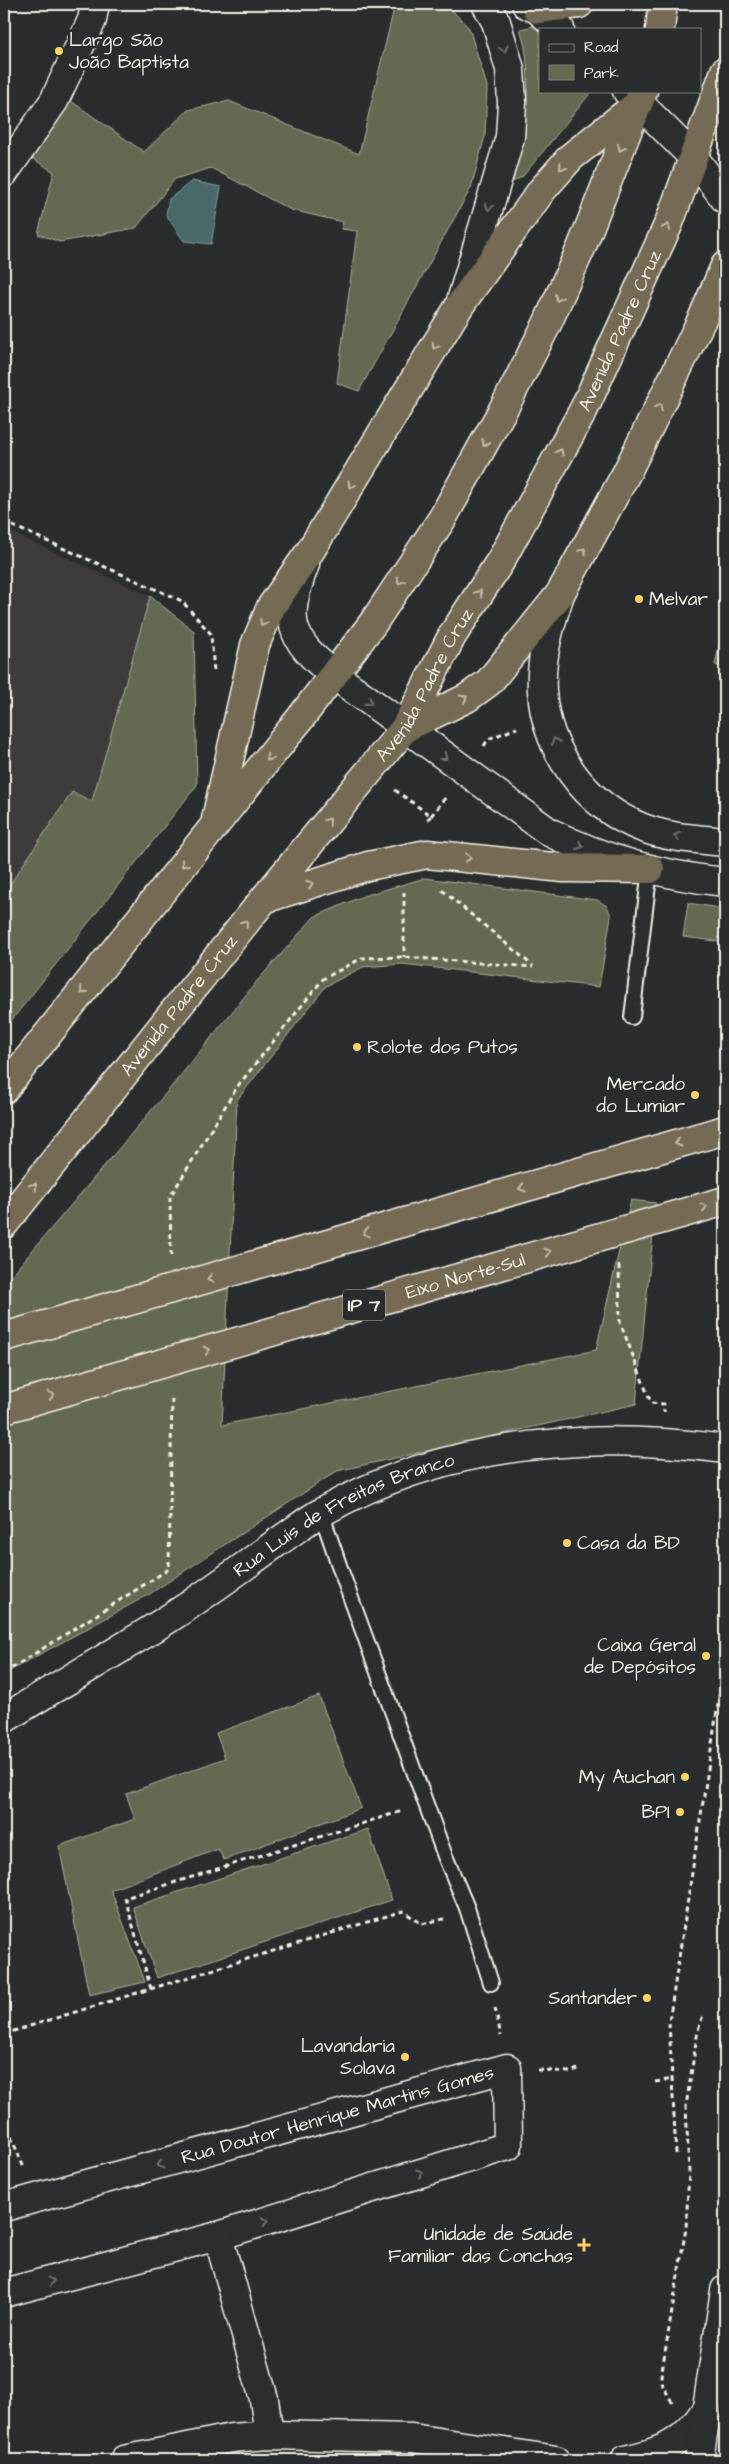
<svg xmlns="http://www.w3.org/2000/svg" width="729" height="2464" viewBox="0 0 729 2464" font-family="'Architects Daughter',sans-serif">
	<rect width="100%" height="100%" fill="#2a2d2e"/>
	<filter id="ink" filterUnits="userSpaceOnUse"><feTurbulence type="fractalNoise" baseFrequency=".02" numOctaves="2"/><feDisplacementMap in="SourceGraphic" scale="10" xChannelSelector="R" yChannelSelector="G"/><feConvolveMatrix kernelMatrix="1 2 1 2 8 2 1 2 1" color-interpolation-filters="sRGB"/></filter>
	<g filter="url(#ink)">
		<polygon fill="#3e3a3b" points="4,529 150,596 92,801 72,792 4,893"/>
		<g fill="#636b51" stroke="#acae9c">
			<polygon points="395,4 446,4 469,28 487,86 485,136 471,188 359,391 337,383 357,231 341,229 343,222 291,210 211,168 175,179 136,228 60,242 38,234 54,172 29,156 71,101 144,152 188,110 229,101 359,154"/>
			<path d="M534 26 540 31V91H592L523 176 513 182C524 136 536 74 520 29Z"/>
			<polygon points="150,596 194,631 197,785 4,1030 4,893 72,792 92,801"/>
			<polygon points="725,617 725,667 715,665"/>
			<polygon points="425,878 597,900 607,906 611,916 599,987 402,964 363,967 326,986 237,1100 222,1425 596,1350 631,1200 656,1203 636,1404 337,1471 148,1595 4,1674 4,1284 172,1086 258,980 314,917 363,896"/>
			<polygon points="688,903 725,909 725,942 683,937"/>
			<polygon points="319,1696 361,1808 224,1860 218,1849 111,1890 145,1982 89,1995 59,1846 135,1819 126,1794 225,1758 216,1733"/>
			<polygon points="368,1829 392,1900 157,1978 133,1907"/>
		</g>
		<polygon fill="#48676a" stroke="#8d9e9c" points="192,181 221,187 211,244 184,241 166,215 169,199"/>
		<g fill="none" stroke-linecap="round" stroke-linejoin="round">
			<g stroke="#f4f1e8" stroke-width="18">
				<g id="service">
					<polyline points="632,1017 650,869"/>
					<polyline points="321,1512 341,1571 445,1856 467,1908 491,1983"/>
				</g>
			</g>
			<g stroke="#f4f1e8" stroke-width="31">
				<g id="minor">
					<polyline points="4,173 54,101 92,20 95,4"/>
					<path id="s1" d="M4 1719C65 1681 128 1646 188 1606 219 1585 249 1563 279 1541 293 1532 307 1520 322 1512 446 1441 587 1431 725 1449"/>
					<path id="s2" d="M4 2207 507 2068 508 2146 218 2236 4 2293"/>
					<polyline points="218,2236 264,2399 269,2435"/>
					<polyline points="124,2460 232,2438 269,2435 412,2438 556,2460"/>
					<path d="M625 2460C664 2451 684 2444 707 2408"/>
				</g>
			</g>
			<g stroke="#f4f1e8" stroke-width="31">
				<g id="tertiary">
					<polyline points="526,4 537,9 560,29"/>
					<polyline points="627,91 694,158 725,199"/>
					<polyline points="461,301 510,137 512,103 510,69 496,22 486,4"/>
				</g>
			</g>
			<g stroke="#f4f1e8" stroke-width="31">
				<g id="secondary">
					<path d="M305 564C284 620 287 637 334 675L549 832C603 859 665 876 725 882"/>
					<path d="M560 594C550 625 540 657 542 691 546 751 586 806 643 828 669 838 697 839 725 842"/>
					<polyline points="699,2460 725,2290"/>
				</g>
			</g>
			<g stroke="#f4f1e8" stroke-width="31">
				<g id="trunk">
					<polyline points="537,9 579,4"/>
					<polyline points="660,29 663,4"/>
					<polyline points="405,728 467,698 489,682 560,594 627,472 703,317 725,266"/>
					<polyline points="216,819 255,645 271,607 309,553 460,305 542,190 571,157 638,104"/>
					<polyline points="264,899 368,866 427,854 563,868 650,869"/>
					<polyline points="4,1089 299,720 373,623 442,519 506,404 547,324 582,246 643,91"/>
					<path id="s3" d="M4 1224 264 899 405 728 452 636 501 560 584 409 669 223 725 71"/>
				</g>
			</g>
			<g stroke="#f4f1e8" stroke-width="3" stroke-dasharray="5 4" stroke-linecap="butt">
				<polyline points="4,522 182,601 211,634 214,672"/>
				<polyline points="484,746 488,739 517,728"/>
				<polyline points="395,790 431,816 426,821"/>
				<polyline points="431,816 446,797"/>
				<polyline points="442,890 533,966"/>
				<polyline points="404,892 404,957"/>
				<polyline points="171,1256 170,1197 237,1087 323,979 362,958 404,957 533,967"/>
				<polyline points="619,1265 620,1322 651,1403 664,1404 664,1412"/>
				<polyline points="4,1673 169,1569 172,1395"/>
				<polyline points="151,1989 125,1898 402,1811"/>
				<polyline points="495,2008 501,2036"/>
				<polyline points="722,2018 725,2003"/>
				<polyline points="4,2034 403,1911 422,1924 444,1919"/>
				<polyline points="538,2070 570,2072 578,2069"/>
				<polyline points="655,2082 673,2079"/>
				<polyline points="4,2120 24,2168"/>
				<polyline points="676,2154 669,2022 725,1659"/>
				<polyline points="672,2402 663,2386 661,2376 686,2228 689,2172 686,2106 698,2030 703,2015"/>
			</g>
			<use href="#service" stroke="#2a2d2e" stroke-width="14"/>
			<use href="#minor" stroke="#2a2d2e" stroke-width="28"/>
			<use href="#tertiary" stroke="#2a2d2e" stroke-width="28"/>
			<use href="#secondary" stroke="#2a2d2e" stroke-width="28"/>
			<use href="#trunk" stroke="#746b52" stroke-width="28"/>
			<g stroke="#f4f1e8" stroke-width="31" stroke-linecap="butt">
				<g id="trunk-bridge">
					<polyline points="4,1337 725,1130"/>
					<path id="s4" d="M4 1409 725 1201"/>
				</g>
			</g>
			<use href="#trunk-bridge" stroke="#746b52" stroke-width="28"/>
		</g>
		<defs><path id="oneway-chevron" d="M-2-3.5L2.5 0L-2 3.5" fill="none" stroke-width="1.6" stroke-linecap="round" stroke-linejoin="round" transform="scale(1.25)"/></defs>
		<g stroke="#71726f">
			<use href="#oneway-chevron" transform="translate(504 49) rotate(74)"/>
			<use href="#oneway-chevron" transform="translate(489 207) rotate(106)"/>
			<use href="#oneway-chevron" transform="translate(369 702) rotate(36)"/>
			<use href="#oneway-chevron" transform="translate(555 741) rotate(-113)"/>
			<use href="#oneway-chevron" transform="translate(444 757) rotate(37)"/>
			<use href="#oneway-chevron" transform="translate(677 836) rotate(-168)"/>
			<use href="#oneway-chevron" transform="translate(580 846) rotate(21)"/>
			<use href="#oneway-chevron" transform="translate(160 2165) rotate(164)"/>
			<use href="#oneway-chevron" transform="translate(420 2173) rotate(-17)"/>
			<use href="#oneway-chevron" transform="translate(265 2221) rotate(-17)"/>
			<use href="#oneway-chevron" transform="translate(51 2281) rotate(-15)"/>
		</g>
		<g stroke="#c1bbac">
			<use href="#oneway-chevron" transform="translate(621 148) rotate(112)"/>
			<use href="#oneway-chevron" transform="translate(562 167) rotate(132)"/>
			<use href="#oneway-chevron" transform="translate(667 227) rotate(-67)"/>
			<use href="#oneway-chevron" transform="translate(558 298) rotate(114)"/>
			<use href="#oneway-chevron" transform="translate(435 346) rotate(121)"/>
			<use href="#oneway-chevron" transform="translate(659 407) rotate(-64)"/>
			<use href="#oneway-chevron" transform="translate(485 443) rotate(119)"/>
			<use href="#oneway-chevron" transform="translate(560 452) rotate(-61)"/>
			<use href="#oneway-chevron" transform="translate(351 485) rotate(122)"/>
			<use href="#oneway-chevron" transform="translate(583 551) rotate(-61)"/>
			<use href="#oneway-chevron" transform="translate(400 581) rotate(123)"/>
			<use href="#oneway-chevron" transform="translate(479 593) rotate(-58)"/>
			<use href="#oneway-chevron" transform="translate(263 623) rotate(115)"/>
			<use href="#oneway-chevron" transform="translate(464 698) rotate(-30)"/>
			<use href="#oneway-chevron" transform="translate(269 758) rotate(129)"/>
			<use href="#oneway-chevron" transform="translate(328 821) rotate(-50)"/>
			<use href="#oneway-chevron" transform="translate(468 858) rotate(7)"/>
			<use href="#oneway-chevron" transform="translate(184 864) rotate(128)"/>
			<use href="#oneway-chevron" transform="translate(310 884) rotate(-18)"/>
			<use href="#oneway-chevron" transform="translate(245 923) rotate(-51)"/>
			<use href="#oneway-chevron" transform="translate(83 991) rotate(129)"/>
			<use href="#oneway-chevron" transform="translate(678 1143) rotate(164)"/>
			<use href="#oneway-chevron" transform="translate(34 1186) rotate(-51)"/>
			<use href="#oneway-chevron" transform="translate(522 1188) rotate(164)"/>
			<use href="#oneway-chevron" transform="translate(704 1207) rotate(-16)"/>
			<use href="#oneway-chevron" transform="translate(366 1233) rotate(164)"/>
			<use href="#oneway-chevron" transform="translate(548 1252) rotate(-16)"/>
			<use href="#oneway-chevron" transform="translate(210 1279) rotate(164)"/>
			<use href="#oneway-chevron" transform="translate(207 1350) rotate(-16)"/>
			<use href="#oneway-chevron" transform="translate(51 1395) rotate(-16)"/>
		</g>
	</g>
	<g fill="#ffd166" stroke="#2a2d2e" stroke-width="2">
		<circle cx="59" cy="51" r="5"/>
		<circle cx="639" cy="599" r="5"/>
		<circle cx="357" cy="1047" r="5"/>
		<circle cx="695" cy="1095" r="5"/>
		<circle cx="567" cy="1543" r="5"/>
		<circle cx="706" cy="1656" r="5"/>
		<circle cx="685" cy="1777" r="5"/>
		<circle cx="680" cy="1812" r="5"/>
		<circle cx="647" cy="1998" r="5"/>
		<circle cx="405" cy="2057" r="5"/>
		<path d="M581.5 2237.5h5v5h5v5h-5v5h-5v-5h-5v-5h5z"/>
	</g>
	<g text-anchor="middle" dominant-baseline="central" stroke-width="5" stroke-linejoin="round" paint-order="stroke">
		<rect fill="#2a2d2e" stroke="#b7b6b0" stroke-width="1" x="343" y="1289.5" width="42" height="31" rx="4"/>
		<g font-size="18" font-weight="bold" fill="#f4f1e8">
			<text x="364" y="1305">IP 7</text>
		</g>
		<g font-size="19" fill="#f4f1e8" stroke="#2a2d2e" text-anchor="end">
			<text x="69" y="40" text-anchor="start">Largo São<tspan x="69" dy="22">João Baptista</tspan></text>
			<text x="649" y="599" text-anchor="start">Melvar</text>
			<text x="367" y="1047" text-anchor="start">Rolote dos Putos</text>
			<text x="685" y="1084">Mercado<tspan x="685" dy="22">do Lumiar</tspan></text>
			<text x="577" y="1543" text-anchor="start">Casa da BD</text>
			<text x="696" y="1645">Caixa Geral<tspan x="696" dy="22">de Depósitos</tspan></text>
			<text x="675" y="1777">My Auchan</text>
			<text x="670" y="1812">BPI</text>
			<text x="637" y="1998">Santander</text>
			<text x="395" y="2046">Lavandaria<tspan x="395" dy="22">Solava</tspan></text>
			<text x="573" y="2234">Unidade de Saúde<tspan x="573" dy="22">Familiar das Conchas</tspan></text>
		</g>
		<g font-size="19" fill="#f4f1e8" stroke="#2a2d2e">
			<text stroke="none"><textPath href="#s3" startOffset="1090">Avenida Padre Cruz</textPath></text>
			<text stroke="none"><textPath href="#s3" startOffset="685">Avenida Padre Cruz</textPath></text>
			<text stroke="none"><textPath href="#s3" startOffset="280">Avenida Padre Cruz</textPath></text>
			<text stroke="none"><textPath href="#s4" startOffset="480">Eixo Norte-Sul</textPath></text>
			<text stroke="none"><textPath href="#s1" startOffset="398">Rua Luís de Freitas Branco</textPath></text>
			<text stroke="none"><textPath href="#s2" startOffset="346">Rua Doutor Henrique Martins Gomes</textPath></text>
		</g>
	</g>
	<rect width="729" height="2464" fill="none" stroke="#2a2d2e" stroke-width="20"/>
	<rect x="10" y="10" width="709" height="2444" fill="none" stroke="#f4f1e8" stroke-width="2" filter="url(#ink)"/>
	<rect x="539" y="28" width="162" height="65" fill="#2a2d2e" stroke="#7b7b78"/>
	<rect x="549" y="44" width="25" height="8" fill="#2a2d2e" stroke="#7b7b78"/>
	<text x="584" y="52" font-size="15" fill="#f4f1e8">Road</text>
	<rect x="549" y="65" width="25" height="15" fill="#636b51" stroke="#7b7b78"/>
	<text x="584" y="78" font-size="15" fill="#f4f1e8">Park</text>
</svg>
